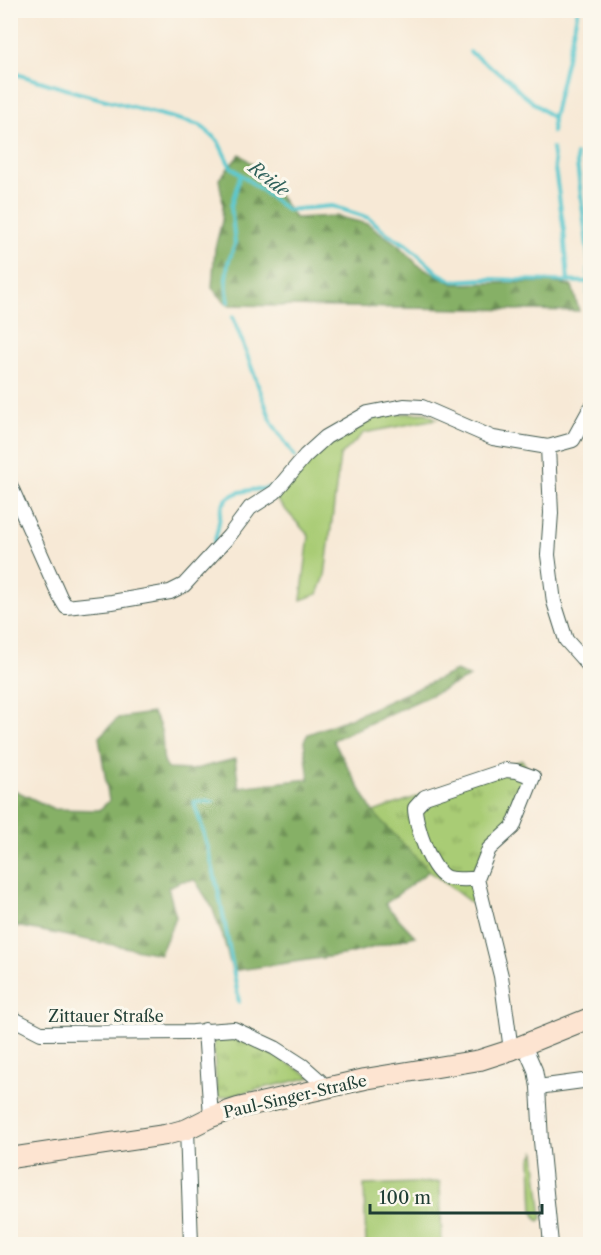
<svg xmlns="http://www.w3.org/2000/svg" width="601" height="1255" viewBox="0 0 601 1255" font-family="'Libre Caslon Text',serif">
	<defs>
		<pattern id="forest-firs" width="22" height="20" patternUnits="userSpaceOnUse" patternTransform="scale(1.5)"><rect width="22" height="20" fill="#86b066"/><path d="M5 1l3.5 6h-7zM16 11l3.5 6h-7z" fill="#6d9055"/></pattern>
		<pattern id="park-tufts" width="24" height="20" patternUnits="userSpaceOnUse" patternTransform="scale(1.5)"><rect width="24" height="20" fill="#a9cc74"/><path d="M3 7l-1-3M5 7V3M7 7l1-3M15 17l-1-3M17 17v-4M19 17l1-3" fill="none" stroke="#89a760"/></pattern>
	</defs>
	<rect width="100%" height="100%" fill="#fbf7ec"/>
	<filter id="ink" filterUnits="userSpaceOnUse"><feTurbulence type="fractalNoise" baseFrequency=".0167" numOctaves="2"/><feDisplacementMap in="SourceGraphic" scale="12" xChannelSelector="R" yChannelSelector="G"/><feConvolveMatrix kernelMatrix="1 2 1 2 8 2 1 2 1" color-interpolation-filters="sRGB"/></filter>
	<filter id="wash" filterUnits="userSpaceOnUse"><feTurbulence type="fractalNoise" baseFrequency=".008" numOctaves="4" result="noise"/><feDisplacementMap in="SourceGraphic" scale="24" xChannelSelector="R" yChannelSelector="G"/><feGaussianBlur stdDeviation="1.35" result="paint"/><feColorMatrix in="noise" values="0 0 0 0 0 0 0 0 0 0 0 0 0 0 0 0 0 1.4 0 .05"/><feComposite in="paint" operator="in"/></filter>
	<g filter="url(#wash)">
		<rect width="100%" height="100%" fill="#f7e9d6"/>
		<g fill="#a9cc74" stroke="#648454" stroke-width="1.5">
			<polygon points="426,413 437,419 364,433 340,456 325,576 318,594 301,600 309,536 275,498 329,439 372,417 387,414"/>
			<polygon points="535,1152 542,1218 539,1221 537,1220 533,1212 531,1159"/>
			<polygon points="440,1182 442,1244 366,1244 364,1185"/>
		</g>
		<g fill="url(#forest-firs)" stroke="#52764d" stroke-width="1.5">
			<polygon points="240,154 262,172 295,218 336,216 368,224 398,245 418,265 454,284 550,282 572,286 579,311 228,305 212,288 215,248 222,221 223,203 219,179"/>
			<path d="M456 671 470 677 333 740 373 812 429 871 385 904 415 936 349 954 232 971 224 940 212 907 195 880 182 881 168 887 176 917 160 954 16 926 10 909V788L54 809 99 810 109 801 99 737 118 718 152 713C170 734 157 756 168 769L191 770 235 759 239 787 309 779 304 741 308 734 353 717Z"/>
		</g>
		<g fill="url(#park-tufts)" stroke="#648454" stroke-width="1.5">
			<polygon points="522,760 533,777 513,827 490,849 472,870 482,911 429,871 373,812"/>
			<polygon points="237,1034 312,1077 220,1098 217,1095 213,1041 218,1037"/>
		</g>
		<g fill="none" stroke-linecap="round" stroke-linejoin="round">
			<g stroke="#5bc8ce" stroke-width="4">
				<polyline points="470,52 509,80 521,93 553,118"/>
				<polyline points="10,72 79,93 200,125 218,141 230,166 287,210 332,206 369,218 388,234 407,245 438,273 453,281 486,279 590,282"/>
				<polyline points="552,132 553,118 578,10"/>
				<polyline points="552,148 564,231 568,281"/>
				<polyline points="576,155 589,262 588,298 590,336"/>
				<polyline points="228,302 226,279 228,263 235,244 231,206 240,176"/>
				<polyline points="233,317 272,423 295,457"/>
				<path d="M214 543C218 532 219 521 221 510 226 488 253 491 270 488"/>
				<path d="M213 801 194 802C216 867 227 934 239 1002"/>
			</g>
		</g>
	</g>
	<g filter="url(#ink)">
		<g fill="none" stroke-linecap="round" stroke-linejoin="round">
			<g stroke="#3f574c" stroke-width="16">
				<g id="street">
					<polyline points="548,447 551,513 548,555 554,602 566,640 590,667"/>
					<polyline points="10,485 60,597 66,607 112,602 170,592 184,585 229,536 250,508 275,492 305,456 326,437 368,413 404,406 422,407 493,438 548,447 573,440 590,409"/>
					<path d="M477 879C468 879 457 880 448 878 431 874 415 823 415 808L425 797 506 770 516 771 533 777 513 827 489 849 477 879 501 976 511 1050"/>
					<polyline points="10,1017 41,1033 193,1032 234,1029 275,1048 303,1066 320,1081 321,1089"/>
					<polyline points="205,1030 211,1117"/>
					<polyline points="524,1045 535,1070 538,1087 541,1141 551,1244"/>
					<polyline points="538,1087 590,1080"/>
					<polyline points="187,1129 191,1244"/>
				</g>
			</g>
			<g stroke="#3f574c" stroke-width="22">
				<polyline id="secondary" points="10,1158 165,1135 187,1129 211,1117 238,1108 365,1079 480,1060 511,1050 590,1018"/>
			</g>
			<use href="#street" stroke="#fff" stroke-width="14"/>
			<use href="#secondary" stroke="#fde4d1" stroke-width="20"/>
		</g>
	</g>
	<g text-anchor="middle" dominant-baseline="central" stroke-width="6" stroke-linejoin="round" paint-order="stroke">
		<g font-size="16" fill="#1f3d34" stroke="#fbf7ec">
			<text x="106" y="1016">Zittauer Straße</text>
			<text transform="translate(295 1096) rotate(-13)">Paul-Singer-Straße</text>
		</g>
		<g font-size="18" font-style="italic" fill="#2e605a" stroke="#fbf7ec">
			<text transform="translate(269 179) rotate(38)">Reide</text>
		</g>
	</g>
	<rect width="601" height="1255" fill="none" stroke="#fbf7ec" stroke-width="36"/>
	<path d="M370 1204v9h172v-9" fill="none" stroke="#1f3d34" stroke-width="3"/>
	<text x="379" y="1204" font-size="18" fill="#1f3d34" stroke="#fbf7ec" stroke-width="4.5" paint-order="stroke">100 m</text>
</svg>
